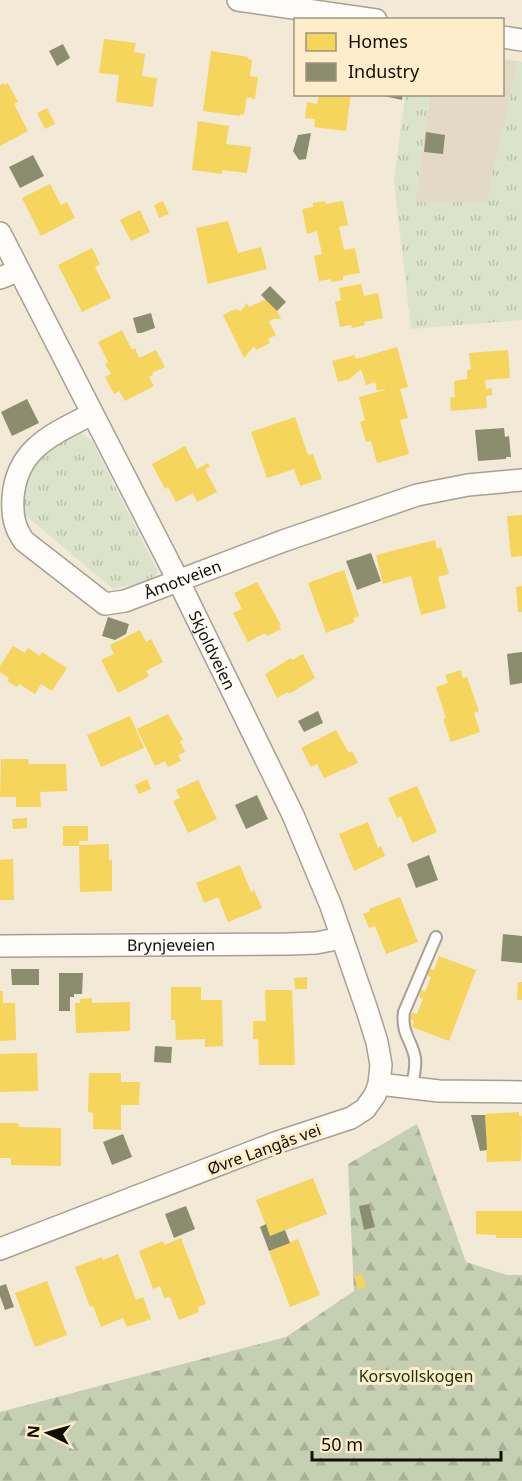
<svg xmlns="http://www.w3.org/2000/svg" width="522" height="1481" viewBox="0 0 522 1481" font-family="'Noto Sans',sans-serif">
	<defs>
		<pattern id="grass-tufts" width="24" height="20" patternUnits="userSpaceOnUse" patternTransform="scale(1.5)"><rect width="24" height="20" fill="#dbe4ca"/><path d="M3 7l-1-3M5 7V3M7 7l1-3M15 17l-1-3M17 17v-4M19 17l1-3" fill="none" stroke="#bbc2ac"/></pattern>
		<pattern id="forest-firs" width="22" height="20" patternUnits="userSpaceOnUse" patternTransform="scale(1.5)"><rect width="22" height="20" fill="#c5d0b3"/><path d="M5 1l3.5 6h-7zM16 11l3.5 6h-7z" fill="#a8b198"/></pattern>
	</defs>
	<rect width="100%" height="100%" fill="#f2e9d7"/>
	<polygon fill="#e4d8c7" points="503,59 518,61 487,202 415,203 430,95 502,94"/>
	<g fill="url(#grass-tufts)">
		<polygon points="518,61 522,62 522,320 411,329 394,181 405,95 430,95 415,202 486,202"/>
		<polygon points="79,431 92,441 158,572 151,581 113,589 24,514 20,491 32,461 54,439"/>
	</g>
	<polygon fill="url(#forest-firs)" points="417,1124 466,1262 507,1275 522,1275 522,1481 0,1481 0,1412 286,1337 354,1291 348,1164"/>
	<g fill="#f6d55c">
		<polygon points="104,39 136,43 134,52 145,54 142,76 157,78 153,107 116,102 119,75 99,73"/>
		<polygon points="211,51 249,57 248,59 252,60 250,76 258,77 255,99 247,97 244,115 241,114 240,116 203,111"/>
		<polygon points="4,83 5,85 8,83 18,102 14,104 28,131 0,146 0,85"/>
		<polygon points="319,94 351,94 346,131 314,127 315,119 305,118 307,102 317,104"/>
		<polygon points="47,108 55,124 45,129 37,113"/>
		<polygon points="198,121 229,126 226,144 251,147 247,173 222,170 222,174 192,170"/>
		<polygon points="50,184 61,205 67,202 75,218 41,236 22,198"/>
		<polygon points="163,201 169,214 159,218 154,205"/>
		<polygon points="325,201 325,204 343,201 348,225 339,227 344,250 355,248 360,273 343,276 343,280 331,282 331,279 319,281 314,256 322,254 317,231 307,234 302,209 313,207 313,203"/>
		<polygon points="140,210 150,232 131,241 120,220"/>
		<polygon points="228,221 238,253 261,247 267,269 208,284 196,228"/>
		<polygon points="92,248 100,264 95,267 111,298 82,312 58,265"/>
		<polygon points="361,284 364,296 378,293 383,318 364,322 365,325 352,328 351,325 340,327 335,302 341,300 339,288"/>
		<polygon points="266,299 277,311 281,319 273,319 269,322 276,335 268,339 270,343 256,350 254,346 244,358 223,315 235,309 241,311 247,303 249,307"/>
		<polygon points="122,330 132,350 135,348 139,358 156,350 165,367 152,373 153,375 149,377 154,386 125,401 119,391 114,394 105,377 111,374 105,364 108,362 98,342"/>
		<polygon points="397,347 408,387 400,389 408,418 400,420 409,454 377,463 371,441 366,442 360,422 365,420 359,397 385,390 385,389 377,391 375,382 366,385 361,369 350,379 338,382 332,361 354,355 356,359"/>
		<polygon points="508,350 510,378 485,380 486,389 492,388 492,395 486,396 487,408 451,411 450,398 455,397 454,381 467,379 467,370 471,369 469,353"/>
		<polygon points="295,417 308,455 313,454 322,479 300,486 294,469 267,478 251,432"/>
		<polygon points="185,446 197,469 208,463 210,467 205,469 217,492 197,502 193,493 176,502 168,487 165,489 152,464"/>
		<polygon points="522,515 522,556 511,557 507,516"/>
		<polygon points="435,540 437,549 441,547 449,574 438,577 446,608 421,615 411,576 383,584 376,555"/>
		<polygon points="344,570 359,616 353,618 355,622 326,633 308,583"/>
		<polygon points="257,582 281,625 279,626 281,629 267,636 265,633 248,642 233,613 242,609 234,593"/>
		<polygon points="522,586 522,612 518,612 516,587"/>
		<polygon points="140,630 146,642 151,639 163,662 146,671 149,676 146,678 118,693 101,660 114,654 110,645"/>
		<polygon points="13,646 25,653 28,648 40,656 42,652 67,668 52,691 41,684 35,694 19,684 17,687 7,681 9,678 0,672 0,666"/>
		<polygon points="303,654 315,678 289,694 288,692 277,698 265,674 291,658 292,660"/>
		<polygon points="461,670 463,678 467,677 479,711 474,713 480,732 451,742 443,719 446,718 436,687 448,683 445,675"/>
		<polygon points="168,714 183,740 180,741 185,752 178,755 181,761 168,767 165,761 155,766 137,729"/>
		<polygon points="130,716 144,748 101,767 87,735"/>
		<polygon points="336,730 349,753 352,751 358,763 324,778 317,764 311,767 301,748"/>
		<polygon points="1,759 28,759 29,764 66,764 67,791 40,792 41,807 16,807 16,797 0,797"/>
		<polygon points="147,779 151,789 139,794 135,785"/>
		<polygon points="198,780 217,819 188,833 173,801 180,798 176,790"/>
		<polygon points="417,786 437,832 412,843 401,816 397,818 388,798"/>
		<polygon points="27,818 27,828 13,829 12,819"/>
		<polygon points="368,822 378,848 381,846 385,856 354,871 339,834"/>
		<polygon points="63,826 88,826 88,841 79,841 79,846 63,846"/>
		<polygon points="109,844 109,860 112,860 112,891 80,892 79,845"/>
		<polygon points="13,859 14,900 0,900 0,860"/>
		<polygon points="240,865 251,892 254,890 262,908 228,922 218,897 204,903 196,883"/>
		<polygon points="400,897 418,942 386,954 375,926 369,928 363,914 370,911 369,909"/>
		<polygon points="439,956 476,970 449,1041 412,1027 414,1021 410,1019 412,1013 417,1014 423,999 419,997 421,990 425,992 431,977 427,975 429,968 434,970"/>
		<polygon points="307,977 307,989 295,989 294,978"/>
		<polygon points="518,982 522,982 522,1000 517,1000"/>
		<polygon points="171,987 201,987 201,1000 222,1000 223,1046 205,1047 205,1039 176,1040 175,1020 171,1020"/>
		<polygon points="265,990 292,990 295,1065 259,1065 258,1039 253,1039 253,1021 266,1021"/>
		<polygon points="0,991 3,991 3,1003 15,1003 16,1040 0,1041"/>
		<polygon points="92,998 92,1003 130,1002 130,1031 76,1033 75,1003 80,1003 80,999"/>
		<polygon points="37,1053 38,1091 0,1092 0,1054"/>
		<polygon points="89,1073 121,1073 121,1082 140,1082 139,1105 121,1105 121,1130 93,1129 93,1113 88,1112"/>
		<polygon points="519,1112 519,1116 522,1116 521,1161 487,1162 485,1114"/>
		<polygon points="0,1123 18,1123 19,1127 61,1128 61,1166 11,1165 11,1158 0,1158"/>
		<polygon points="313,1178 327,1214 270,1236 256,1200"/>
		<polygon points="476,1211 522,1211 522,1238 496,1238 496,1235 476,1234"/>
		<polygon points="181,1238 206,1304 198,1307 199,1312 179,1320 170,1297 164,1298 160,1286 153,1289 139,1251 163,1241 164,1245"/>
		<polygon points="298,1239 320,1295 290,1307 269,1251"/>
		<polygon points="118,1254 136,1300 143,1297 151,1319 127,1327 123,1318 101,1327 93,1306 90,1307 75,1267 102,1257 103,1260"/>
		<polygon points="362,1274 366,1287 358,1290 354,1276"/>
		<polygon points="47,1281 67,1335 35,1347 15,1293"/>
	</g>
	<g fill="#8c8c6e">
		<polygon points="63,44 70,58 57,66 49,51"/>
		<polygon points="375,94 403,94 402,100"/>
		<polygon points="426,132 445,135 443,154 424,152"/>
		<polygon points="311,133 306,159 299,160 293,151 298,135"/>
		<polygon points="33,155 44,176 20,188 9,167"/>
		<polygon points="270,286 286,302 277,311 261,295"/>
		<polygon points="151,313 155,328 141,333 137,333 133,318"/>
		<polygon points="27,399 39,423 12,436 1,412"/>
		<polygon points="504,428 505,437 509,436 511,457 506,457 506,459 478,461 475,430"/>
		<polygon points="371,553 381,581 357,590 346,561"/>
		<polygon points="108,617 129,624 126,634 115,640 102,636"/>
		<polygon points="522,652 522,683 510,685 507,654"/>
		<polygon points="318,711 323,723 304,732 298,721"/>
		<polygon points="257,795 268,819 246,829 235,805"/>
		<polygon points="429,855 438,880 416,888 407,864"/>
		<polygon points="503,934 522,936 522,963 501,961"/>
		<polygon points="11,969 39,969 39,985 12,985"/>
		<polygon points="59,973 83,973 82,994 74,994 74,997 70,997 70,1011 59,1011"/>
		<polygon points="155,1046 172,1047 171,1063 154,1062"/>
		<polygon points="471,1115 485,1115 487,1150 480,1151"/>
		<polygon points="123,1134 132,1157 112,1165 103,1142"/>
		<polygon points="369,1204 375,1227 364,1230 359,1206"/>
		<polygon points="186,1206 195,1229 174,1238 165,1214"/>
		<polygon points="266,1224 270,1236 285,1230 290,1243 269,1251 260,1227"/>
		<polygon points="6,1284 14,1307 5,1310 0,1296 0,1286"/>
	</g>
	<g fill="none" stroke-linecap="round" stroke-linejoin="round">
		<g stroke="#a7a093" stroke-width="14">
			<path id="lane" d="M411 1087C414 1077 416 1068 415 1058 412 1040 401 1034 404 1012L436 937"/>
		</g>
		<g stroke="#a7a093" stroke-width="24">
			<g id="street">
				<polyline points="238,0 376,20"/>
				<polyline points="502,37 522,40"/>
				<path id="s1" d="M0 233 178 580 293 815 331 906 367 1010 377 1042 381 1065 379 1084 375 1095 365 1109 351 1118 275 1143 0 1249"/>
				<polyline points="0,278 18,271"/>
				<path id="s2" d="M92 414C53 434 17 448 13 497 12 515 14 527 24 541L105 604 125 601 283 541 417 495 468 485 522 480"/>
				<path id="s3" d="M0 946 288 944 316 943 342 938"/>
				<polyline points="379,1084 439,1091 522,1092"/>
			</g>
		</g>
		<use href="#lane" stroke="#fdfcf9" stroke-width="10"/>
		<use href="#street" stroke="#fdfcf9" stroke-width="21"/>
	</g>
	<g text-anchor="middle" dominant-baseline="central" stroke-width="6" stroke-linejoin="round" paint-order="stroke">
		<g font-size="16" fill="#130e04" stroke="#feedcb">
			<text stroke="none"><textPath href="#s2" startOffset="352">Åmotveien</textPath></text>
			<text stroke="none"><textPath href="#s1" startOffset="468">Skjoldveien</textPath></text>
			<text stroke="none"><textPath href="#s3" startOffset="171">Brynjeveien</textPath></text>
			<text transform="translate(264 1149) rotate(-20)">Øvre Langås vei</text>
		</g>
		<g font-size="16" fill="#173208" stroke="#feedcb">
			<text x="416" y="1376">Korsvollskogen</text>
		</g>
	</g>
	<rect x="294" y="18" width="210" height="78" fill="#feedcb" stroke="#a0947b" stroke-width="1.5"/>
	<rect x="306" y="33" width="30" height="18" fill="#f6d55c" stroke="#a0947b" stroke-width="1.5"/>
	<text x="348" y="48" font-size="18" fill="#130e04">Homes</text>
	<rect x="306" y="63" width="30" height="18" fill="#8c8c6e" stroke="#a0947b" stroke-width="1.5"/>
	<text x="348" y="78" font-size="18" fill="#130e04">Industry</text>
	<g transform="translate(48 1433) rotate(275)" stroke="#feedcb" stroke-width="4.5" paint-order="stroke">
	<path d="M0-4.5L10 22L0 15L-10 22Z" fill="#130e04"/>
	<text y="-9" font-size="16" font-weight="bold" text-anchor="middle" fill="#130e04">N</text>
	</g>
	<path d="M312 1451v9h189v-9" fill="none" stroke="#130e04" stroke-width="3"/>
	<text x="321" y="1451" font-size="18" fill="#130e04" stroke="#feedcb" stroke-width="4.5" paint-order="stroke">50 m</text>
</svg>
